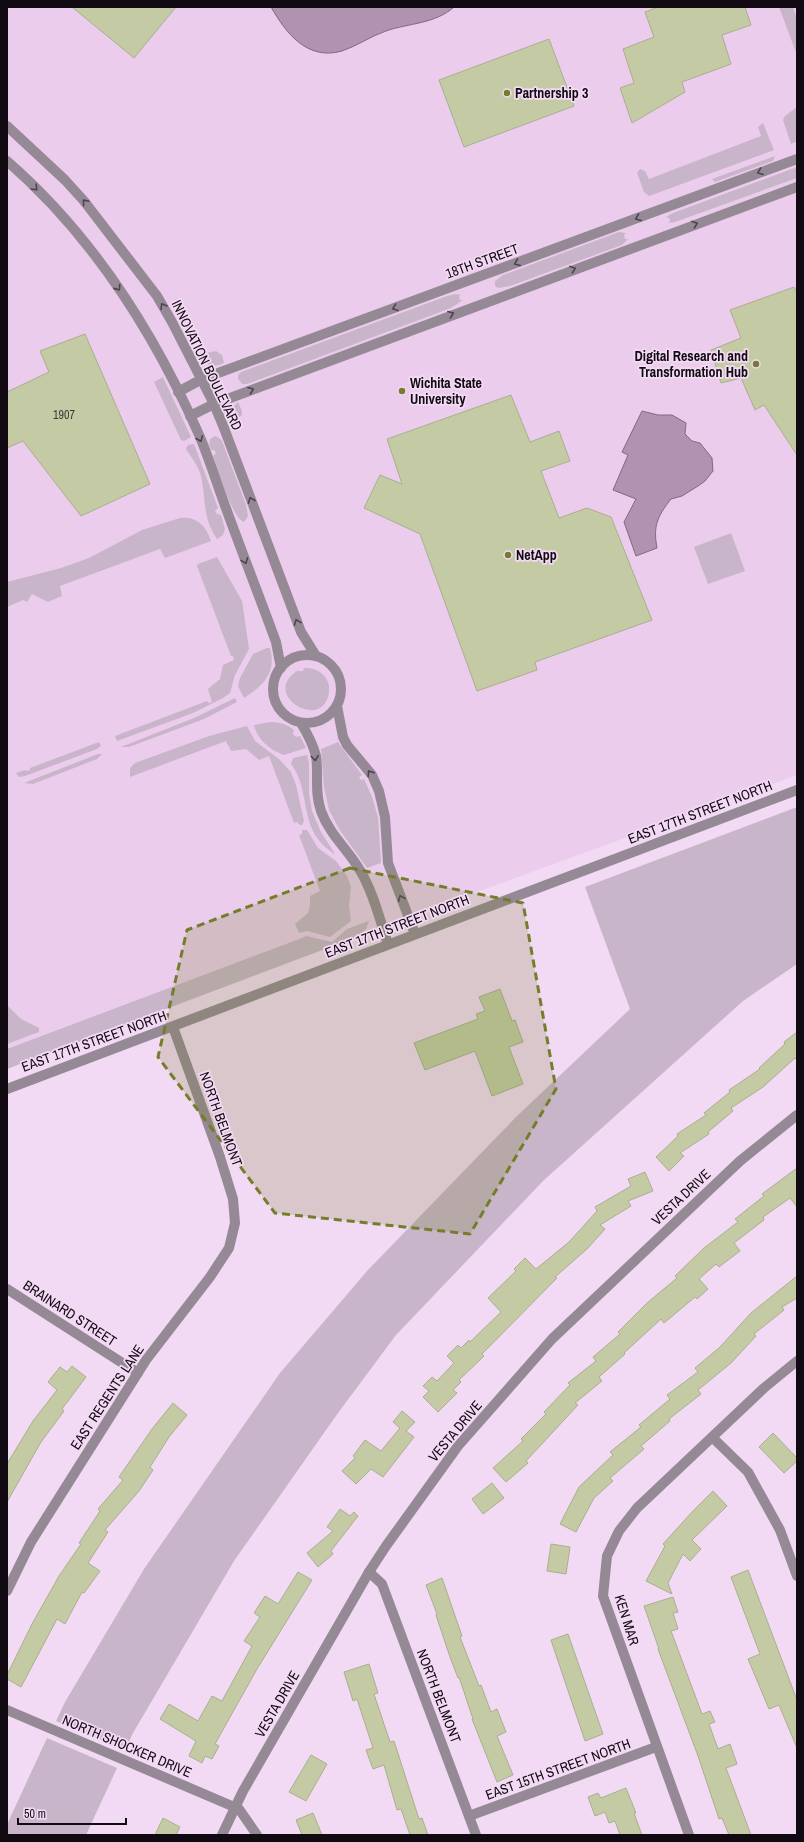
<svg xmlns="http://www.w3.org/2000/svg" width="804" height="1842" viewBox="0 0 804 1842" font-family="'Archivo Narrow',sans-serif">
	<rect width="100%" height="100%" fill="#f3daf4"/>
	<polygon fill="#ebccec" points="7,7 797,7 797,775 7,1064"/>
	<g fill="#c9b5c9">
		<polygon points="779,7 793,7 797,19 797,55"/>
		<polygon points="797,107 797,141 791,144 783,120 785,116"/>
		<polygon points="763,123 774,150 649,196 644,192 637,173 640,169 645,171 649,179 761,136 758,127"/>
		<polygon points="775,156 773,161 715,182 712,179"/>
		<polygon points="797,167 797,178 675,222 668,223 670,221 669,218 666,217 673,213"/>
		<polygon points="619,232 626,233 624,235 625,239 628,239 622,245 510,286 498,288 495,286 495,281 503,275"/>
		<polygon points="456,294 461,295 459,296 460,300 463,300 451,308 247,384 242,384 238,379 238,375 241,372 447,296"/>
		<path d="M216 351 222 355 224 363C215 367 207 367 200 358L206 353Z"/>
		<polygon points="163,377 191,437 184,441 181,440 154,382"/>
		<polygon points="238,402 242,411 242,415 236,420 229,422 230,410"/>
		<path d="M215 436 219 438 222 441 246 505 248 516 244 522C232 518 218 469 213 456L216 453 214 450H211L209 444 210 439Z"/>
		<path d="M194 444 218 508 215 511 217 514 221 515 225 529 223 535 217 539C201 516 207 496 200 473 197 464 191 457 186 449L188 445Z"/>
		<path d="M180 518C197 516 206 526 211 541L165 558 160 549 60 586 62 596 48 602 32 594 27 602 23 600 7 607V582L61 568 89 558 142 530Z"/>
		<polygon points="731,533 745,571 708,584 694,547"/>
		<polygon points="217,557 242,601 249,649 235,675 230,693 223,698 193,713 117,741 115,736 207,701 208,703 212,702 208,689 220,679 223,665 234,660 233,656 231,656 197,566 198,564"/>
		<path d="M267 648H270C277 673 263 686 244 698L238 686 240 678 253 654Z"/>
		<path d="M304 668C318 667 331 677 329 692 324 733 260 695 297 671H303Z"/>
		<polygon points="235,698 237,702 204,719 129,747 121,747 194,718"/>
		<path d="M270 722C279 722 287 724 294 730L293 734 296 737 300 736 306 748 284 755C270 750 257 739 254 725Z"/>
		<polygon points="247,726 255,741 279,759 291,772 296,785 304,821 302,825 300,825 297,822 294,823 269,756 259,760 246,749 231,751 226,741 130,777 130,768 135,763 209,736"/>
		<polygon points="99,742 101,746 97,749 25,776 19,777 16,773 25,770 26,771 30,770 30,768"/>
		<polygon points="338,742 362,775 359,777 361,780 364,779 372,797 378,817 381,863 367,868 339,829 329,810 324,787 321,749"/>
		<polygon points="98,754 102,754 97,759 33,784 24,783"/>
		<path d="M307 755 309 763V793L312 811 321 832 335 854C296 830 313 793 291 764L293 758Z"/>
		<polygon points="797,807 797,964 743,1001 543,1181 396,1335 338,1413 234,1561 133,1733 125,1750 56,1721 65,1702 144,1569 280,1373 367,1271 515,1118 630,1009 585,887"/>
		<polygon points="302,830 307,830 318,848 336,861 347,876 351,887 349,906 351,921 330,937 307,931 299,933 295,924 308,913 310,905 310,896 320,891 299,835 302,834"/>
		<polygon points="369,921 366,929 357,937 7,1069 7,1049 302,938 306,936 332,942 347,929"/>
		<polygon points="7,1005 21,1019 39,1028 39,1032 7,1044"/>
		<polygon points="47,1738 117,1768 86,1835 7,1835 7,1825 10,1818"/>
	</g>
	<g fill="#af93b0" stroke="#806a81">
		<path d="M271 7H454C435 24 409 23 386 31 371 36 357 46 342 51 307 61 286 33 271 7Z"/>
		<path d="M642 411 658 415H672L686 423 685 434 692 441 700 443 712 458 713 471 705 481 698 486 682 496 671 499C657 517 653 526 657 548L636 556 624 522 636 499 613 490 628 455 622 452Z"/>
	</g>
	<g fill="#c4cba4" stroke="#a9af8f">
		<polygon points="72,7 176,7 134,58"/>
		<polygon points="658,7 745,7 751,25 722,35 731,64 682,82 685,92 632,123 620,88 634,83 623,49 654,37 645,12"/>
		<polygon points="549,39 574,106 464,147 439,80"/>
		<polygon points="794,287 797,293 797,455 764,405 755,410 741,378 721,383 711,350 741,338 730,310"/>
		<polygon points="85,334 150,484 81,516 23,441 7,448 7,392 49,372 40,351"/>
		<polygon points="511,395 530,442 559,431 570,461 541,471 559,518 587,508 611,517 652,620 535,662 537,670 477,691 420,534 364,508 380,475 402,484 387,439"/>
		<polygon points="500,989 512,1021 515,1020 523,1042 509,1047 523,1084 492,1096 475,1051 425,1070 414,1043 478,1019 476,1014 485,1011 479,997"/>
		<polygon points="797,1032 797,1060 795,1058 763,1087 731,1108 733,1111 708,1132 709,1134 680,1153 684,1156 669,1171 656,1157 678,1136 677,1134 706,1115 704,1113 730,1092 729,1090 760,1069 759,1068 785,1044 784,1042"/>
		<polygon points="797,1168 797,1207 790,1198 763,1217 764,1220 734,1243 740,1251 719,1267 716,1264 699,1279 708,1289 697,1299 695,1297 664,1323 661,1319 624,1353 625,1354 599,1377 602,1381 575,1403 578,1405 526,1461 528,1463 506,1482 493,1468 523,1441 521,1439 546,1414 544,1412 570,1385 568,1383 596,1361 593,1357 620,1334 618,1332 647,1303 677,1278 675,1276 704,1248 738,1222 735,1219 764,1196 762,1194"/>
		<polygon points="645,1172 653,1191 628,1201 631,1206 600,1225 605,1229 587,1249 555,1277 557,1278 482,1354 484,1356 459,1380 461,1382 453,1390 457,1393 438,1412 423,1397 429,1391 423,1386 432,1377 437,1381 454,1363 447,1356 458,1345 461,1348 469,1340 470,1342 501,1312 488,1298 516,1271 514,1269 525,1258 536,1269 569,1242 597,1211 595,1207 631,1186 628,1179"/>
		<polygon points="797,1276 797,1298 782,1307 784,1310 754,1334 756,1336 731,1363 698,1390 701,1394 669,1419 670,1421 641,1446 644,1449 610,1478 613,1481 594,1498 576,1532 560,1524 579,1487 613,1455 610,1452 641,1427 639,1425 670,1399 667,1395 698,1372 695,1368 720,1347 751,1313"/>
		<polygon points="72,1366 86,1377 62,1409 64,1411 41,1442 7,1502 7,1464 33,1421 57,1390 48,1382 60,1367 67,1372"/>
		<polygon points="173,1403 187,1415 169,1437 150,1467 153,1470 139,1491 105,1530 108,1532 88,1563 100,1571 84,1593 82,1592 65,1624 57,1619 21,1687 7,1679 7,1675 32,1624 59,1576 81,1544 79,1543 100,1511 98,1509 123,1480 119,1477 152,1429"/>
		<polygon points="402,1411 415,1422 406,1431 414,1437 383,1477 371,1469 356,1484 342,1471 355,1458 353,1456 365,1440 381,1451 400,1428 393,1422"/>
		<polygon points="773,1433 797,1458 797,1461 784,1473 759,1447"/>
		<polygon points="492,1483 504,1498 483,1514 472,1499"/>
		<polygon points="713,1491 727,1506 692,1540 701,1549 690,1561 683,1554 668,1583 672,1594 646,1581 665,1546 663,1544 692,1512"/>
		<polygon points="340,1509 350,1516 354,1512 358,1516 331,1551 333,1554 318,1567 307,1553 333,1531 327,1527"/>
		<polygon points="551,1544 570,1547 566,1574 547,1571"/>
		<polygon points="748,1570 797,1700 797,1748 779,1705 769,1709 748,1659 760,1654 731,1577"/>
		<polygon points="298,1572 312,1580 257,1669 215,1744 219,1746 212,1759 205,1756 202,1763 189,1756 196,1741 160,1719 169,1704 198,1721 212,1696 222,1701 252,1646 244,1641 260,1617 254,1613 265,1596 278,1604"/>
		<polygon points="442,1578 462,1636 460,1637 479,1686 481,1685 491,1712 497,1709 506,1732 497,1736 513,1775 497,1782 472,1719 473,1719 459,1677 458,1678 450,1657 436,1615 437,1614 426,1585"/>
		<polygon points="673,1597 678,1612 673,1613 678,1629 671,1631 702,1714 710,1711 715,1722 709,1724 718,1749 730,1744 737,1764 726,1768 751,1835 729,1835 722,1818 719,1819 698,1756 658,1649 659,1649 644,1606"/>
		<polygon points="568,1634 603,1734 585,1741 551,1640"/>
		<polygon points="369,1664 378,1693 374,1694 390,1742 394,1741 419,1819 422,1818 428,1835 410,1835 401,1809 397,1810 384,1765 373,1769 366,1750 373,1748 357,1699 353,1701 344,1672"/>
		<polygon points="311,1755 327,1764 306,1801 289,1792"/>
		<polygon points="626,1788 636,1813 634,1813 642,1835 620,1835 615,1821 609,1823 605,1812 595,1816 588,1797 598,1793 601,1798"/>
		<polygon points="313,1813 322,1835 302,1835 296,1820"/>
		<polygon points="163,1818 180,1827 176,1835 155,1835"/>
	</g>
	<g fill="none" stroke-linecap="round" stroke-linejoin="round">
		<g stroke="#968996" stroke-width="10">
			<polyline points="7,126 65,180 84,201 157,296 172,322 214,404 224,428 301,632 316,656"/>
			<path d="M7 161C92 235 155 334 200 437 210 461 218 487 227 511 243 555 260 598 276 642L281 668"/>
			<polyline points="178,392 202,379 797,159"/>
			<polyline points="190,416 214,404 797,187"/>
			<circle cx="307" cy="689" r="34"/>
			<polyline points="337,706 343,737 347,745 372,775 379,791 385,817 388,863 415,934"/>
			<path d="M301 723C307 733 313 744 316 756 319 775 314 791 321 811 330 836 349 850 361 872 374 894 380 921 388 944"/>
			<polyline points="7,1289 138,1373"/>
			<polyline points="713,1438 748,1472 780,1530 797,1576"/>
			<polyline points="369,1572 382,1584 476,1835"/>
			<polyline points="7,1591 31,1542 146,1360 210,1277 229,1248 235,1223 233,1199 220,1157 173,1027"/>
			<polyline points="7,1710 239,1809 257,1835"/>
			<polyline points="469,1816 656,1747"/>
			<polyline points="222,1835 243,1791 369,1572 386,1546 458,1446 552,1339 740,1161 797,1115"/>
			<polyline points="689,1835 603,1596 607,1556 619,1531 637,1508 764,1388 797,1361"/>
		</g>
		<polyline stroke="#968996" stroke-width="10" points="7,1089 797,790"/>
	</g>
	<defs><path id="oneway-chevron" d="M-2-3.5L2.5 0L-2 3.5" fill="none" stroke-width="1.6" stroke-linecap="round" stroke-linejoin="round"/></defs>
	<g stroke="#4d434d">
		<use href="#oneway-chevron" transform="translate(760 172) rotate(160)"/>
		<use href="#oneway-chevron" transform="translate(35 188) rotate(46)"/>
		<use href="#oneway-chevron" transform="translate(85 202) rotate(-131)"/>
		<use href="#oneway-chevron" transform="translate(638 218) rotate(159)"/>
		<use href="#oneway-chevron" transform="translate(695 224) rotate(-20)"/>
		<use href="#oneway-chevron" transform="translate(517 263) rotate(159)"/>
		<use href="#oneway-chevron" transform="translate(573 269) rotate(-20)"/>
		<use href="#oneway-chevron" transform="translate(118 288) rotate(55)"/>
		<use href="#oneway-chevron" transform="translate(163 306) rotate(-121)"/>
		<use href="#oneway-chevron" transform="translate(395 308) rotate(160)"/>
		<use href="#oneway-chevron" transform="translate(451 314) rotate(-21)"/>
		<use href="#oneway-chevron" transform="translate(251 390) rotate(-21)"/>
		<use href="#oneway-chevron" transform="translate(200 439) rotate(67)"/>
		<use href="#oneway-chevron" transform="translate(251 500) rotate(-111)"/>
		<use href="#oneway-chevron" transform="translate(245 561) rotate(69)"/>
		<use href="#oneway-chevron" transform="translate(297 622) rotate(-111)"/>
		<use href="#oneway-chevron" transform="translate(315 758) rotate(83)"/>
		<use href="#oneway-chevron" transform="translate(370 773) rotate(-123)"/>
		<use href="#oneway-chevron" transform="translate(401 898) rotate(-112)"/>
	</g>
	<path fill="#747e2a" fill-opacity="0.2" stroke="#747e2a" stroke-width="3" stroke-dasharray="8 5" stroke-linejoin="round" d="M350 868 523 903 556 1089 470 1234 275 1213 158 1057 187 930Z"/>
	<g fill="#747e2a" stroke="#f3daf4" stroke-width="1.5">
		<circle cx="507" cy="93" r="4"/>
		<circle cx="756" cy="364" r="4"/>
		<circle cx="402" cy="391" r="4"/>
		<circle cx="508" cy="555" r="4"/>
	</g>
	<g text-anchor="middle" dominant-baseline="central" stroke-width="3.5" stroke-linejoin="round" paint-order="stroke">
		<g font-size="12" fill="#3e3a36">
			<text x="64" y="415">1907</text>
		</g>
		<g font-size="14" font-weight="bold" fill="#120a12" stroke="#f3daf4" text-anchor="start">
			<text x="515" y="93">Partnership 3</text>
			<text x="748" y="356" text-anchor="end">Digital Research and<tspan x="748" dy="16">Transformation Hub</tspan></text>
			<text x="410" y="383">Wichita State<tspan x="410" dy="16">University</tspan></text>
			<text x="516" y="555">NetApp</text>
		</g>
		<g font-size="14" fill="#120a12" stroke="#f3daf4">
			<text transform="translate(482 261) rotate(-20)">18TH STREET</text>
			<text transform="translate(207 365) rotate(64)">INNOVATION BOULEVARD</text>
			<text transform="translate(700 812) rotate(-21)">EAST 17TH STREET NORTH</text>
			<text transform="translate(397 926) rotate(-21)">EAST 17TH STREET NORTH</text>
			<text transform="translate(94 1041) rotate(-20)">EAST 17TH STREET NORTH</text>
			<text transform="translate(221 1119) rotate(70)">NORTH BELMONT</text>
			<text transform="translate(681 1197) rotate(-43)">VESTA DRIVE</text>
			<text transform="translate(70 1313) rotate(33)">BRAINARD STREET</text>
			<text transform="translate(107 1397) rotate(-57)">EAST REGENTS LANE</text>
			<text transform="translate(455 1431) rotate(-50)">VESTA DRIVE</text>
			<text transform="translate(627 1620) rotate(73)">KEN MAR</text>
			<text transform="translate(439 1696) rotate(69)">NORTH BELMONT</text>
			<text transform="translate(277 1704) rotate(-60)">VESTA DRIVE</text>
			<text transform="translate(127 1746) rotate(23)">NORTH SHOCKER DRIVE</text>
			<text transform="translate(558 1769) rotate(-20)">EAST 15TH STREET NORTH</text>
		</g>
	</g>
	<rect width="804" height="1842" fill="none" stroke="#120a12" stroke-width="16"/>
	<path d="M18 1818v6h108v-6" fill="none" stroke="#120a12" stroke-width="2"/>
	<text x="24" y="1818" font-size="12" fill="#120a12" stroke="#f3daf4" stroke-width="3" paint-order="stroke">50 m</text>
</svg>
